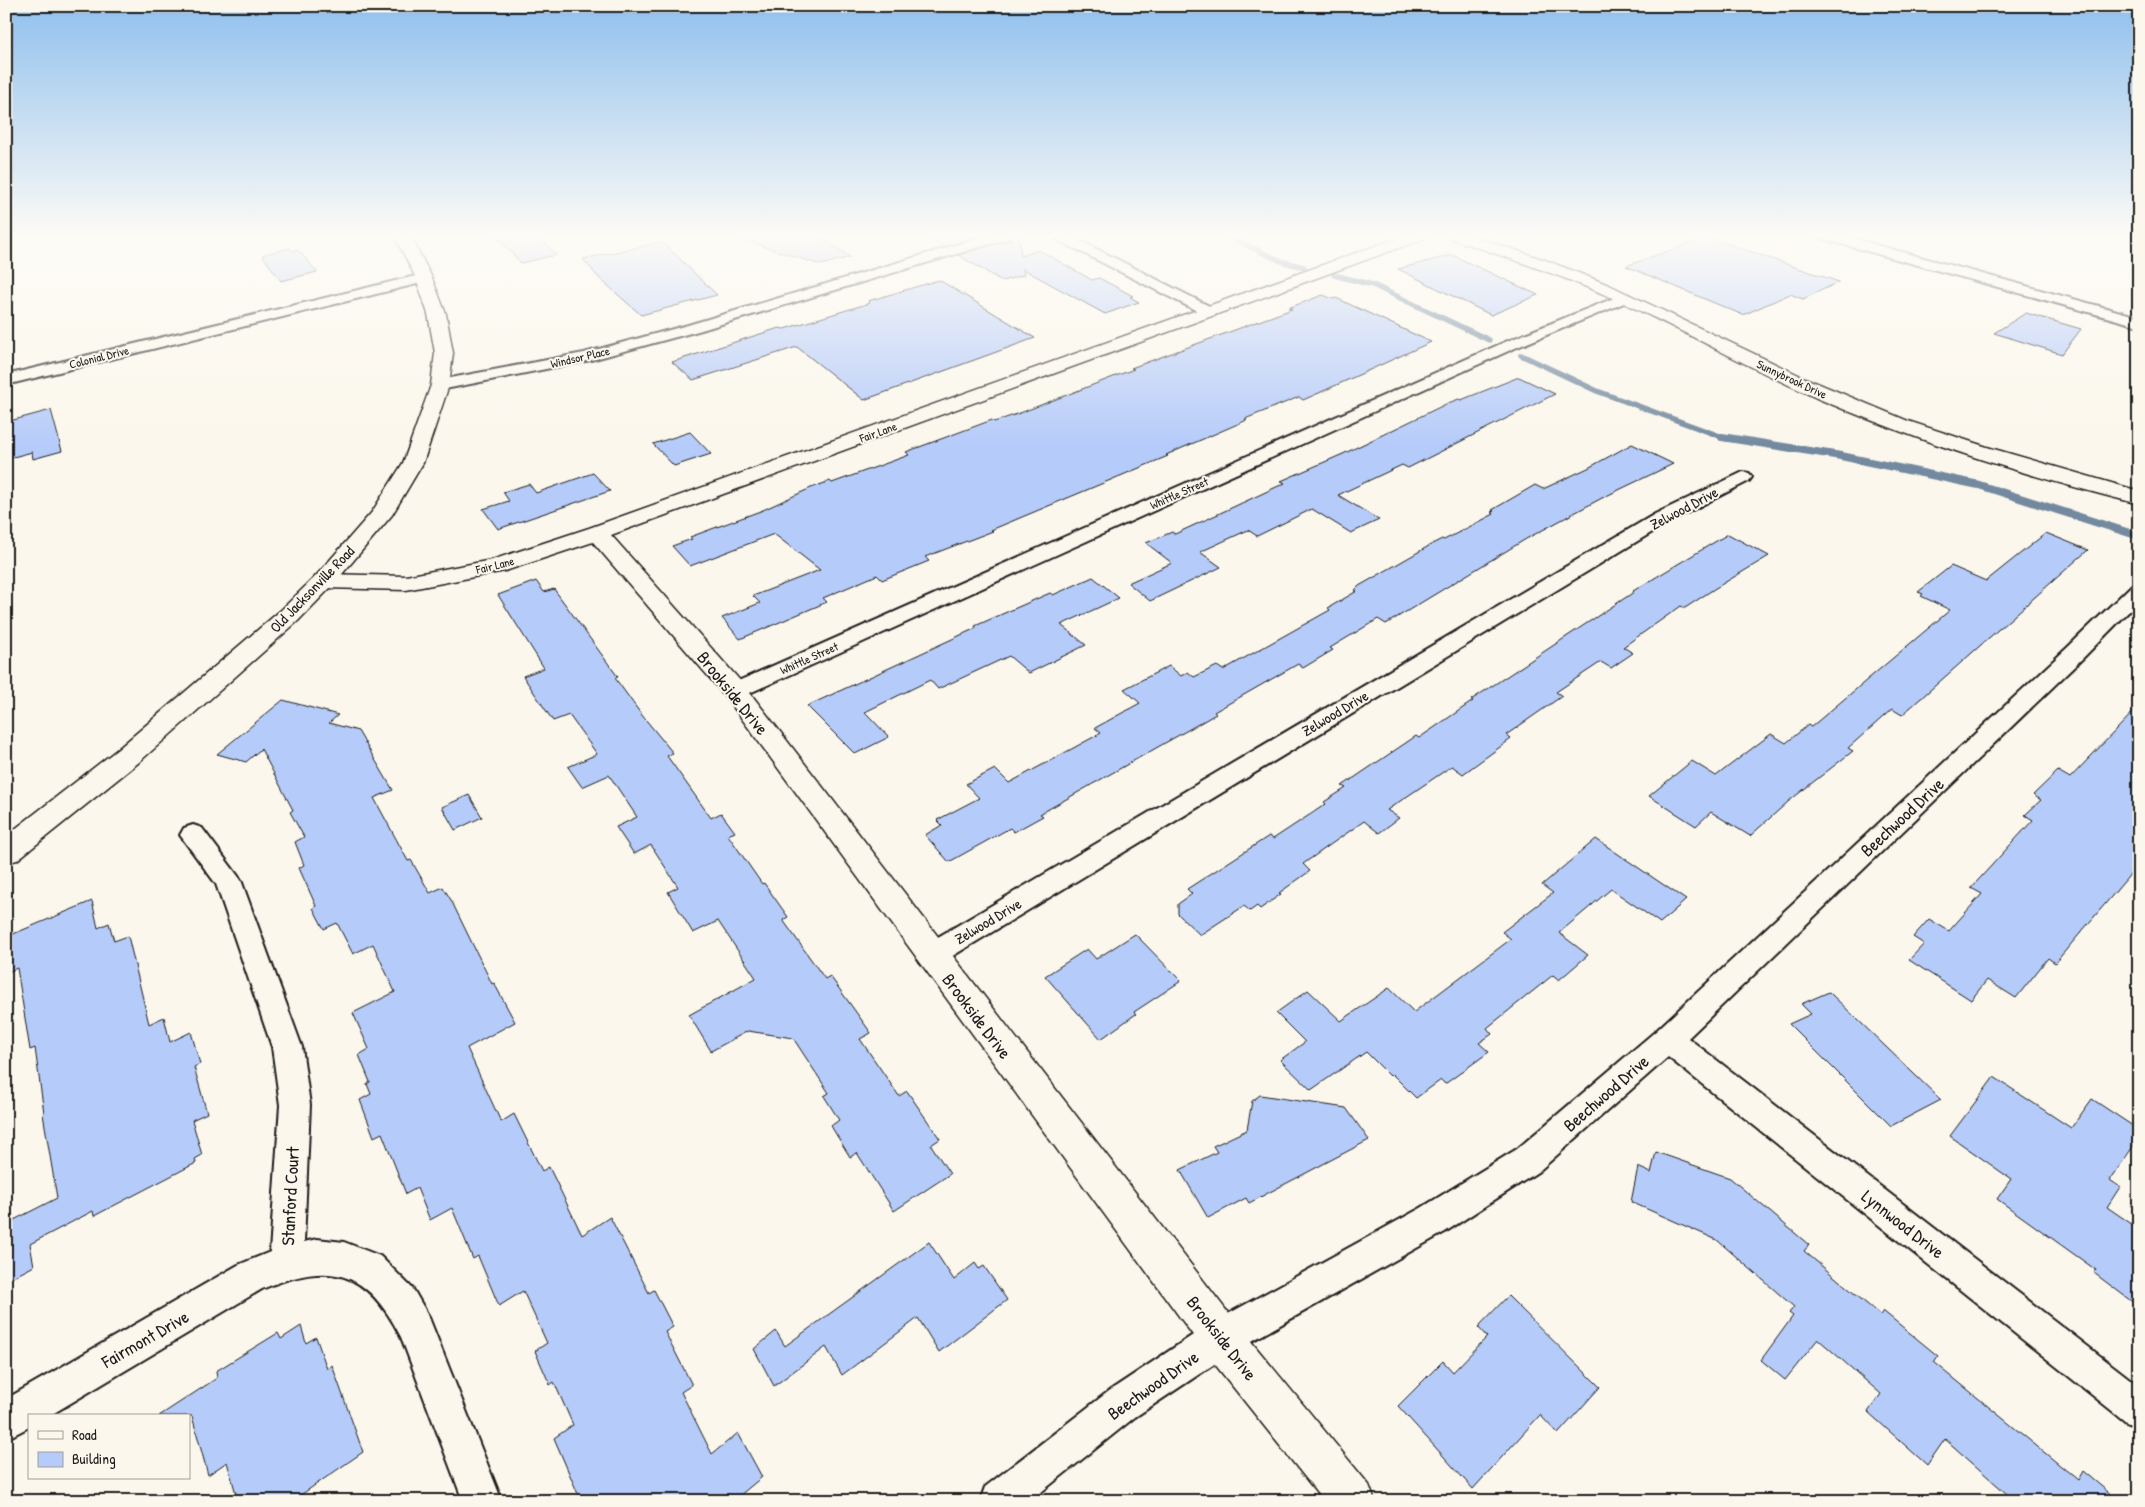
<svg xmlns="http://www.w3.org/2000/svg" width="2145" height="1507" viewBox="0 0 2145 1507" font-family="'Patrick Hand',sans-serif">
	<rect width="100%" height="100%" fill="#fbf7ec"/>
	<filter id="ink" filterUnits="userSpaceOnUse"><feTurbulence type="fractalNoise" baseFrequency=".02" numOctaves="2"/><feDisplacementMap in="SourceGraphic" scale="10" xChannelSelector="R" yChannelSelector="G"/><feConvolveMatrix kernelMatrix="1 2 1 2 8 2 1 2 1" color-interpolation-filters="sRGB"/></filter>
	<g filter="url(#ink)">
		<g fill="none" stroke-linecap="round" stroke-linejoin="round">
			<g stroke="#73899f" stroke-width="5.5">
				<polyline points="1225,235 1281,261 1304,267"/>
				<polyline points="1334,275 1373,285 1489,340"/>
				<polyline points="1521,355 1597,391 1728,439"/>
			</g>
			<polyline stroke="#73899f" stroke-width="8" points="1722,437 1841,456 1979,485 2139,536"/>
		</g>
		<g fill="#b5cbfa" stroke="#1c1c1c">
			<polygon points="495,235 537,235 556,255 521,263"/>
			<polygon points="745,235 817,235 850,257 821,265 744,240"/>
			<polygon points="924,235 983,235 944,247"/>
			<polygon points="1014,235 1019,235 1021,256 1039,250 1092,280 1099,278 1133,296 1130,297 1139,302 1105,314 1023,269 1024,275 1002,281 958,255 1011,240"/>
			<polygon points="1708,237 1839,282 1803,299 1790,294 1743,315 1626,266"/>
			<polygon points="662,242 717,295 641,315 598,277 583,259"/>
			<polygon points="290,248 292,251 298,250 317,272 281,281 262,255"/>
			<polygon points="1452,255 1538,295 1491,315 1398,269"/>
			<polygon points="939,280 1035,338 864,400 797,347 693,380 672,362 779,328 784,329 870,303 868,301"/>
			<polygon points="1323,295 1333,299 1336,298 1431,342 1319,393 1303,400 1299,397 1245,419 1247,420 1166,455 1168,456 991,530 993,531 925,557 929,561 882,580 877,575 823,598 827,602 740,639 722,618 760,603 753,596 820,570 774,534 690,566 672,546 692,539 690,537 763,510 811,488 830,481 832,483 909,455 906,452 992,420 994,422 1020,413 1134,369 1131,368 1292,309 1288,308"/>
			<polygon points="2026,313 2081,329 2062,354 1994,333"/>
			<polygon points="1519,377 1555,394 1408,468 1402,465 1338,495 1379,520 1351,533 1312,509 1257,536 1248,530 1200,552 1221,567 1150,601 1128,583 1172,563 1146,543 1172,532 1175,534 1285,483 1281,481 1343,454 1448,403 1459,399 1461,400"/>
			<polygon points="51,410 62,451 33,459 32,452 6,459 6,422"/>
			<polygon points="690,432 711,454 674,466 653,444"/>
			<polygon points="1632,444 1673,464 1602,498 1526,539 1386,624 1378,619 1330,648 1333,650 1303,668 1298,664 1214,712 1216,714 1040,814 1043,816 1014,832 1010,828 949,862 925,835 942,825 937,820 979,798 966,784 995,769 1009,783 1101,733 1095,728 1140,703 1124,689 1169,666 1181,676 1188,672 1194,677 1217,666 1223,670 1330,610 1328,608 1357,591 1355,590 1359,586 1434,543 1442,539 1444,540 1494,514 1491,512 1494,511 1492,510 1535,485 1543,489 1588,468"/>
			<polygon points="593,473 610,491 498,529 483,509 509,501 503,492 529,484 536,493"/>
			<polygon points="2046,533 2088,550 1902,715 1892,709 1848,748 1853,751 1789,801 1750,836 1711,812 1696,826 1649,796 1692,761 1716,776 1771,734 1786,743 1808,725 1811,727 1950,610 1921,596 1923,594 1918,592 1951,566 1986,581"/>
			<polygon points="1728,534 1769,556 1714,589 1685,608 1681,606 1623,647 1633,653 1611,668 1601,662 1556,692 1562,696 1506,735 1511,739 1463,774 1452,766 1387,810 1399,818 1379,833 1364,821 1303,864 1310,871 1279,893 1281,894 1260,909 1257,906 1250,911 1244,906 1200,935 1178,914 1178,904 1192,894 1187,889 1269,836 1273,839 1326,804 1324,802 1346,788 1342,786 1416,736 1419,738 1473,701 1471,700 1634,592 1633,591"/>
			<polygon points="1093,577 1119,598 1061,625 1086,645 1029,673 1009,656 938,689 930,680 865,712 889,737 855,754 807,706 976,628 975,626 1050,593 1053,595"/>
			<polygon points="536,581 544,592 554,589 618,677 615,678 641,714 673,753 667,756 711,818 721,813 735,832 728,835 762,884 764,883 788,917 783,920 825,979 830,976 871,1033 860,1039 899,1096 907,1091 940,1139 931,1145 950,1174 894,1211 857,1153 850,1157 831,1126 839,1120 824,1096 829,1093 793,1038 748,1031 711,1051 689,1015 756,978 718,921 693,933 668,892 678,887 651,845 634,854 616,827 637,817 609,775 582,787 568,767 597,754 569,715 553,721 523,676 544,668 498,595"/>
			<polygon points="283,700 338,715 329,723 358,731 393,790 374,798 408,861 411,860 430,893 443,887 451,900 492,984 494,983 515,1022 467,1048 501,1122 514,1114 542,1171 549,1167 582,1235 610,1217 649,1293 654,1290 673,1327 665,1332 692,1385 681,1392 712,1454 738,1433 762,1477 733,1501 581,1501 554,1438 573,1425 554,1382 550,1385 535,1351 547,1343 523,1291 499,1306 478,1256 473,1259 452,1208 430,1220 417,1188 406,1194 382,1133 374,1137 360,1100 371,1094 367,1084 370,1082 359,1055 369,1049 353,1013 395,992 373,944 353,954 337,923 324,929 313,908 316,906 299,868 304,865 295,842 304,837 290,812 293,810 261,749 246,762 217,754"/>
			<polygon points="2139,706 2139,864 2055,963 2048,958 2016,998 1987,980 1971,1000 1909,960 1924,944 1913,937 1929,919 1949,931 1982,894 1971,888 2033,820 2025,815 2041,800 2033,795 2058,771 2070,778"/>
			<polygon points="469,795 482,817 455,830 442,807"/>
			<polygon points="1596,839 1686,900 1660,923 1611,889 1559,933 1588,955 1559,980 1553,975 1487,1028 1492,1034 1479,1043 1489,1052 1445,1084 1441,1080 1416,1098 1392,1074 1390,1076 1366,1052 1311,1090 1280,1060 1305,1042 1276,1013 1308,990 1341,1021 1389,988 1414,1012 1511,939 1502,932 1553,893 1542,885"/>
			<polygon points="92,901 98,928 109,923 114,941 128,936 149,1024 164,1017 170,1042 191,1032 200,1064 194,1067 207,1113 192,1120 202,1155 195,1159 196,1163 94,1216 93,1211 30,1244 34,1266 6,1281 6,1224 57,1198 43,1114 44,1113 35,1048 30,1050 17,968 6,973 6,937"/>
			<polygon points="1135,934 1181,981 1134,1012 1136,1014 1101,1039 1045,976 1087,949 1096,959"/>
			<polygon points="1829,992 1941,1100 1891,1126 1789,1024 1811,1014 1801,1004"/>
			<polygon points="1994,1077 2071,1128 2092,1099 2139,1130 2139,1138 2110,1180 2120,1187 2107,1207 2139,1229 2139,1307 2094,1273 2096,1270 1997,1199 2011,1179 1950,1136"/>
			<polygon points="1260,1095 1346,1108 1369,1140 1249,1203 1246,1198 1208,1218 1180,1170 1217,1152 1213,1146 1247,1130 1252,1101"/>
			<polygon points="1656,1152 1730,1178 1809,1245 1804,1251 1880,1315 1883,1311 1938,1356 1934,1362 2078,1480 2083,1471 2119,1501 2015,1501 1945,1439 1927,1465 1868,1412 1881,1394 1818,1339 1785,1380 1761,1360 1793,1316 1789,1313 1794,1307 1717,1240 1631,1202 1638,1167 1651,1173"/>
			<polygon points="929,1242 954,1280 975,1263 979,1269 984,1266 1007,1300 939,1352 918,1318 842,1375 826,1347 774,1386 754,1349 776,1331 785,1346"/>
			<polygon points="1508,1296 1600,1387 1558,1434 1540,1415 1473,1489 1398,1406 1443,1361 1453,1372 1487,1337 1478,1327"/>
			<polygon points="301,1326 306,1343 316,1337 327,1369 332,1365 363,1452 292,1501 238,1501 227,1462 208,1475 192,1416 159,1416 217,1378 216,1371 278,1333 281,1339"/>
		</g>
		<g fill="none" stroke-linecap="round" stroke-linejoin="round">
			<g stroke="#1c1c1c" stroke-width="4">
				<g id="minor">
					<polygon points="990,235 1012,235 1010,238 698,331 591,360 440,390 434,388 432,385 434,382 440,380 584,353 688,325"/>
					<polygon points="1052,235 1069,235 1215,309 1217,312 1215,315 1205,315 1054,238"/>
					<polygon points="1818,235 1840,235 2139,317 2139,326 1820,238"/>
					<polygon points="424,274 429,275 431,278 429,281 6,385 6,375"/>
					<polygon points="1624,294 1629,295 1631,298 1629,301 1515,348 743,696 735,699 727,696 724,691 727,686 1505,342"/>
					<polygon points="1743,472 1749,473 1752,477 1749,481 1669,522 941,963 931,967 921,963 917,955 921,947 1655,514"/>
					<polygon points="2139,583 2139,601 2083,658 1688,1038 2139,1386 2139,1427 2126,1422 1668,1057 1539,1171 1445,1232 1234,1351 1135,1417 1030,1501 980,1501 985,1487 1109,1391 1208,1325 1421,1208 1517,1149 1657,1030 2067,648 2132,585"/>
					<path d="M193 825 202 828 241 880 302 1047 310 1105 304 1242 317 1239 344 1242 380 1256 413 1289 428 1315 502 1501H463L401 1337C367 1270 331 1260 262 1289L49 1416H29V1427L6 1439V1399L238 1265 270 1252 280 1105 272 1047 216 884 180 835 184 828Z"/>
				</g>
			</g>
			<g stroke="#1c1c1c" stroke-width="3">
				<polygon id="tertiary" points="1406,235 1429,235 1426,238 611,535 744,685 1236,1323 1369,1485 1375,1501 1324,1501 1206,1353 726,697 593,542 505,571 406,590 324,588 316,586 312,581 316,576 324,574 406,576 492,560 589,528"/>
			</g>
			<g stroke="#1c1c1c" stroke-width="3">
				<g id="secondary">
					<polygon points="394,235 410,235 432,278 446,314 453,353 449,385 423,463 392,515 332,586 298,621 138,763 17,860 6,863 6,836 118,749 280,611 316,576 372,512 403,463 431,385 435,353 428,314 416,278"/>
					<path d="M1446 235H1470L1545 260 1609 285 1805 378 1908 421 1987 447 2139 491V504C2030 477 1922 443 1819 399 1751 369 1687 332 1619 301 1564 276 1506 257 1449 238Z"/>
				</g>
			</g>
			<use href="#minor" fill="#fbf7ec" fill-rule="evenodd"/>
			<use href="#tertiary" fill="#fbf7ec" fill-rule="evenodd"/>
			<use href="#secondary" fill="#fbf7ec" fill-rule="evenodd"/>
		</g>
	</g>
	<linearGradient id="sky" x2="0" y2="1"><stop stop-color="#90c0ee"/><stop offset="0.53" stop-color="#fdfbf6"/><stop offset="1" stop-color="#fdfbf6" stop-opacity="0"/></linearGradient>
	<rect width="2145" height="446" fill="url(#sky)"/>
	<g text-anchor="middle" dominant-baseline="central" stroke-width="4" stroke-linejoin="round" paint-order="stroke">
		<g font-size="12" fill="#1c1c1c" stroke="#fbf7ec">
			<text transform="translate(99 357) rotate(-14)">Colonial Drive</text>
			<text transform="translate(580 357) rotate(-13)">Windsor Place</text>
			<text transform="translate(1792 379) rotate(25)">Sunnybrook Drive</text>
			<text transform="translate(878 432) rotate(-20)">Fair Lane</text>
			<text transform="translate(1179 493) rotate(-24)">Whittle Street</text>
			<text transform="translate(495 565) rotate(-14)">Fair Lane</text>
			<text transform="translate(809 658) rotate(-24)">Whittle Street</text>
		</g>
		<g font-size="15" fill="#1c1c1c" stroke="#fbf7ec">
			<text transform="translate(1684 508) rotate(-28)">Zelwood Drive</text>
			<text transform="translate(312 589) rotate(-46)">Old Jacksonville Road</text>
			<text transform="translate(1335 713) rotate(-31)">Zelwood Drive</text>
			<text transform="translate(988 921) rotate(-31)">Zelwood Drive</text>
		</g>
		<g font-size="18" fill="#1c1c1c" stroke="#fbf7ec">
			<text transform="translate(733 693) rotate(51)">Brookside Drive</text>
			<text transform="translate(1902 817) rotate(-43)">Beechwood Drive</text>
			<text transform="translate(977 1016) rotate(53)">Brookside Drive</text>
			<text transform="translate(1606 1093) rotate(-41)">Beechwood Drive</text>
			<text transform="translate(290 1196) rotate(-87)">Stanford Court</text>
			<text transform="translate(1903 1224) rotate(38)">Lynnwood Drive</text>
			<text transform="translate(1222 1338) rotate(52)">Brookside Drive</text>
			<text transform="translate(145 1339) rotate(-30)">Fairmont Drive</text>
			<text transform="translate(1153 1385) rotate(-35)">Beechwood Drive</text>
		</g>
	</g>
	<rect width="2145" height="1507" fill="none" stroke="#fbf7ec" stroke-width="25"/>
	<rect x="12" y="12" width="2120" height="1482" fill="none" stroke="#1c1c1c" stroke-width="2" filter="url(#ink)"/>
	<rect x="28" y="1414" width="162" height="65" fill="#fbf7ec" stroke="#a29f99"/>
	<rect x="38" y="1431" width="25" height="8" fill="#fbf7ec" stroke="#a29f99"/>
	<text x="72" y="1440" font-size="15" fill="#1c1c1c">Road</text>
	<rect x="38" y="1452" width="25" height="15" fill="#b5cbfa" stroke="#a29f99"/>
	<text x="72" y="1464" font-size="15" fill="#1c1c1c">Building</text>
</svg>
